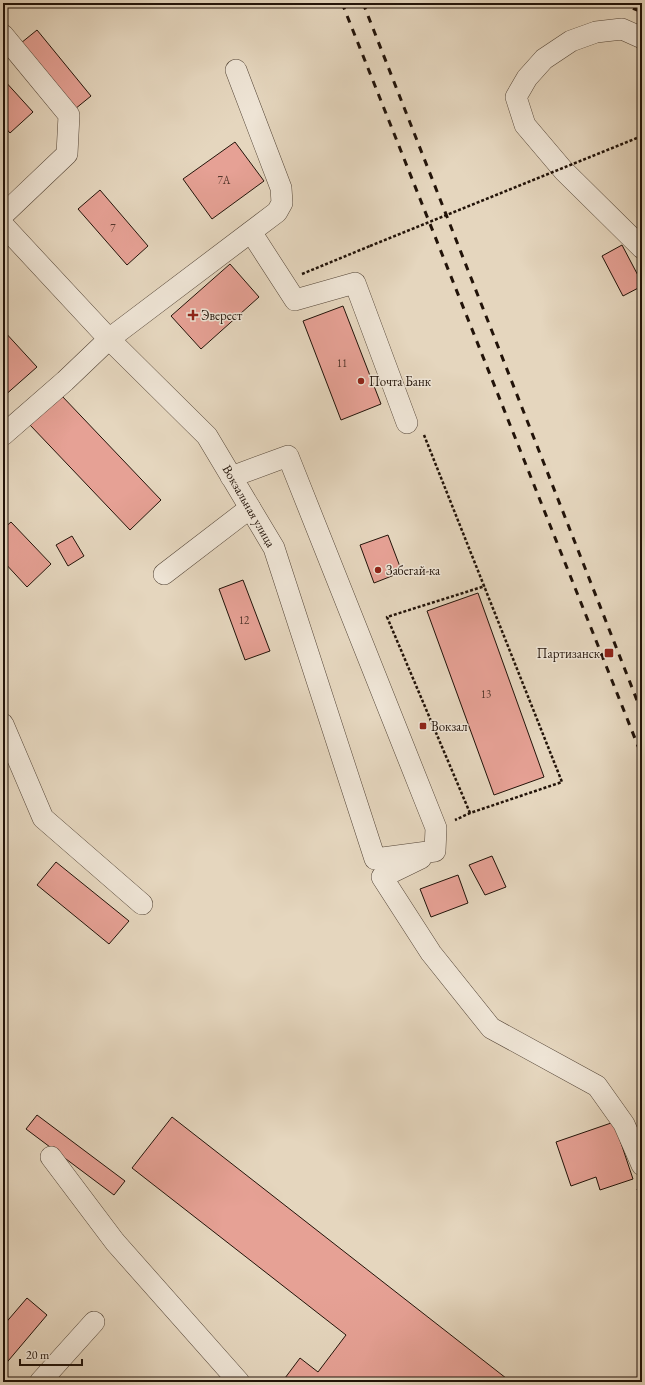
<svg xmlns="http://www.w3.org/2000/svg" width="645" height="1385" viewBox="0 0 645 1385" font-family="'EB Garamond',serif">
	<rect width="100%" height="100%" fill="#e5d6be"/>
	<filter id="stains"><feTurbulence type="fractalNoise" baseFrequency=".005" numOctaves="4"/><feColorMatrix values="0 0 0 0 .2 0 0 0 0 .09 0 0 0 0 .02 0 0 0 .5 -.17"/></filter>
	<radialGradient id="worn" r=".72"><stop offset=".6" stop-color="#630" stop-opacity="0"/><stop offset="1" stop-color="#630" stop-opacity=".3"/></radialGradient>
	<g fill="#e6a195" stroke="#221309">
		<polygon points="37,30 91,96 75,109 21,43"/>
		<polygon points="3,79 33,112 10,133 3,125"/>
		<polygon points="235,142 264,181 212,219 183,179"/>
		<polygon points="100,190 148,246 127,265 78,209"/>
		<polygon points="622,245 642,283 642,286 623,296 602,256"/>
		<polygon points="230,264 259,297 201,349 171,316"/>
		<polygon points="343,306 381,404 341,420 303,321"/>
		<polygon points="3,330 37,367 3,397"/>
		<polygon points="61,395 161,500 130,530 30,425"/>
		<polygon points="11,522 51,564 27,587 3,561 3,529"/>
		<polygon points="388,535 402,572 374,583 360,545"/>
		<polygon points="72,536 84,556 68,566 56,545"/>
		<polygon points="243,580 270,651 245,660 219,589"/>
		<polygon points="478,593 544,777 494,795 427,611"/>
		<polygon points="492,856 506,887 485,895 469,865"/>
		<polygon points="56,862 129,921 109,944 37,885"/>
		<polygon points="458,875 468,903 431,917 420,889"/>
		<polygon points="37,1115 125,1181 114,1195 26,1129"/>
		<polygon points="172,1117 511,1382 282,1382 300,1358 318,1372 346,1335 132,1168"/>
		<polygon points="614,1122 633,1179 600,1190 596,1177 571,1186 556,1142"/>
		<polygon points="642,1188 642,1202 637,1189"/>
		<polygon points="27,1298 47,1315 3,1367 3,1326"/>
	</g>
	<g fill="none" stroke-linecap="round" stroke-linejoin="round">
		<g stroke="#534436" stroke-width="22">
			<g id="minor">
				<polyline points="3,35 69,115 67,154 3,215"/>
				<polyline points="642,38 622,29 596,32 571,41 544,59 527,78 516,97 525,125 564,171 642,248"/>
				<polyline points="3,225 109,339 207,436 274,548 375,859 435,851 436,828 288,456 231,477"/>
				<polyline points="251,232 295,300 355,283 407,423"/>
				<polyline points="3,435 65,381 109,339 277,212 282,203 281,188 236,70"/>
				<polyline points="164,574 250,508"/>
				<polyline points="3,724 43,818 142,904"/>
				<polyline points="421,858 382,877 431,953 491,1028 597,1086 624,1124 642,1165"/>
				<polyline points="51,1157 115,1242 239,1382"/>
				<polyline points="40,1382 94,1322"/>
			</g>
		</g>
		<g stroke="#221309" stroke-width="2.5" stroke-dasharray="3 2" stroke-linecap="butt">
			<polyline points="302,274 370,246"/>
			<polyline points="424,435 562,782 470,813 455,820"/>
			<polyline points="470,813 387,617 485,586"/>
		</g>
		<use href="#minor" stroke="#eee4d5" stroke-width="21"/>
		<g stroke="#221309" stroke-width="3" stroke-dasharray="7 7" stroke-linecap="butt">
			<polyline points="342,3 642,756"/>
			<polyline points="363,3 642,713"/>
			<polyline points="620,3 642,12"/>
		</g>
		<polyline stroke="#221309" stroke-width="2.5" stroke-dasharray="3 2" stroke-linecap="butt" points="370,246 642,136"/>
	</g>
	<g fill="#8f2418" stroke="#eee4d5" stroke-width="1.5">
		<path d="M191 309h4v4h4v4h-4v4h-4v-4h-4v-4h4z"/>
		<circle cx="361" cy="381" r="4"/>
		<circle cx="378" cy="570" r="4"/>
		<rect x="604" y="648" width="10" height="10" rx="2"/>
		<rect x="419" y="722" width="8" height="8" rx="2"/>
	</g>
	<g text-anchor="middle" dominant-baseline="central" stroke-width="3" stroke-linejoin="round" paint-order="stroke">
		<g font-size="11" fill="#53362c">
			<text x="224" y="180">7А</text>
			<text x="113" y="228">7</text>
			<text x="342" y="363">11</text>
			<text x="244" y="620">12</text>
			<text x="486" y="694">13</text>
		</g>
		<g font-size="13" fill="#221309" stroke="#eee4d5" text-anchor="start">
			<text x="201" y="315">Эверест</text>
			<text x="369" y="381">Почта Банк</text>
			<text x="386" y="570">Забегай-ка</text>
			<text x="600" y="653" text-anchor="end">Партизанск</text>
			<text x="431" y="726">Вокзал</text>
		</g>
		<g font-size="13" fill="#221309" stroke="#eee4d5">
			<text transform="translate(249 506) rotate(60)">Вокзальная улица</text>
		</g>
	</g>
	<rect width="645" height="1385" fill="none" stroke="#e5d6be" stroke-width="16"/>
	<rect x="4" y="4" width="637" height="1377" fill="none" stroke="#221309" stroke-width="2"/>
	<rect x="8" y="8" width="629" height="1369" fill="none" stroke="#221309"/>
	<path d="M20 1359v6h62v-6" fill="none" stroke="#221309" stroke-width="2"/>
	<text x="26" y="1359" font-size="12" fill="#221309" stroke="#eee4d5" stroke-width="3" paint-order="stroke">20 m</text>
	<rect width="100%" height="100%" filter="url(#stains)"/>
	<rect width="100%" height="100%" fill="url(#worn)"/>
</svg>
